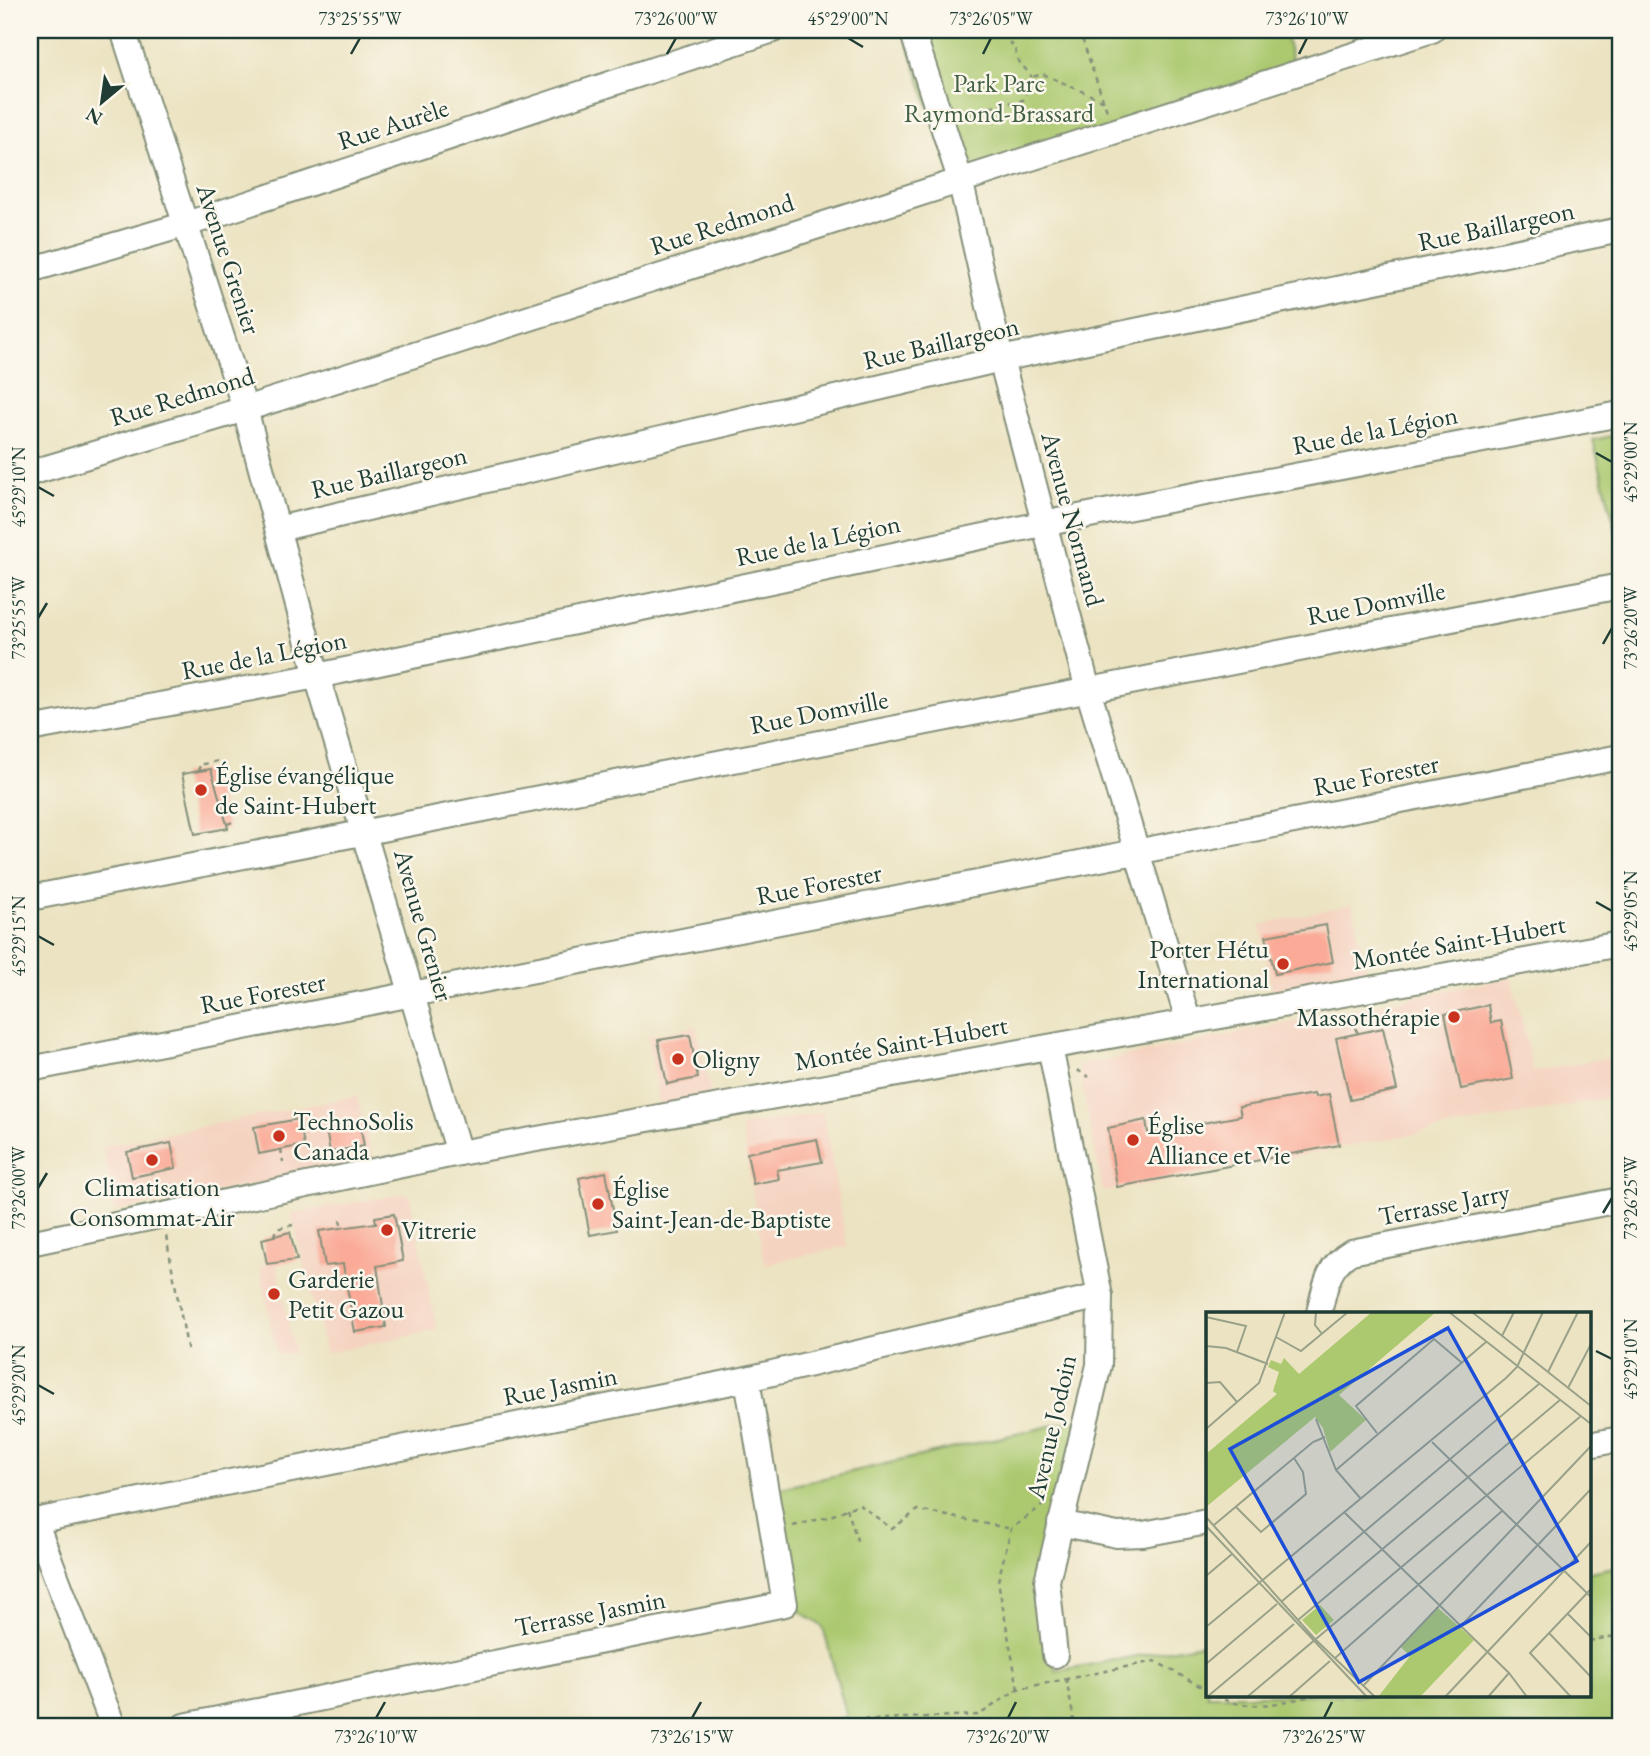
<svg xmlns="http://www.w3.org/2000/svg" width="1650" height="1756" viewBox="0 0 1650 1756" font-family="'EB Garamond',serif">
	<rect width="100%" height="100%" fill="#fbf7ec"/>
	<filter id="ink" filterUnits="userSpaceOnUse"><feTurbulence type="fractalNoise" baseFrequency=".0143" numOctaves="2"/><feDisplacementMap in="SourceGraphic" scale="14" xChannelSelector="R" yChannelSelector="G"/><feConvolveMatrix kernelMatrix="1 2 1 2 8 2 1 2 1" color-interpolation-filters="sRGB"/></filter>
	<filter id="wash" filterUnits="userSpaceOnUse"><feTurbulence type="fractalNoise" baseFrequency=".00686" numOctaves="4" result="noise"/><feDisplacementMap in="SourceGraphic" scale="28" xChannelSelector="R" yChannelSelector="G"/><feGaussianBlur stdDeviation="1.57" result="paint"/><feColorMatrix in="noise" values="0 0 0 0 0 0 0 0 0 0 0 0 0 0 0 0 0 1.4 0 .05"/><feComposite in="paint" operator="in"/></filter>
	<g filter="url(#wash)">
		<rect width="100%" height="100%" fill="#ebe3c1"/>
		<g fill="#f5d3c1">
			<polygon points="1352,904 1367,970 1272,990 1261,925"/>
			<polygon points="1512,977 1533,1072 1615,1056 1620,1096 1103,1192 1078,1066"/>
			<polygon points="696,1026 713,1102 659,1108 648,1036"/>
			<polygon points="357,1096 373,1162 115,1211 103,1146"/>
			<polygon points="823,1112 847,1246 765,1264 741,1126"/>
			<polygon points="409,1193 437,1330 326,1353 291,1213"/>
			<polygon points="290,1232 296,1260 277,1265 294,1353 277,1355 260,1268 267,1264 262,1239"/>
		</g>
		<g fill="#acc970" stroke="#668352" stroke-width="2">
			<polygon points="903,30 1284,30 1297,78 955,184"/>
			<polygon points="1620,434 1620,547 1593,440"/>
			<polygon points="1081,1419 1044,1625 1056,1671 1207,1643 1207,1695 1589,1695 1589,1572 1620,1566 1620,1726 809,1726 847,1717 823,1627 787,1602 768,1491"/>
		</g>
		<g id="blocks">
			<g fill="#faaa96">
				<polygon points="211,769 228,828 195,834 182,774"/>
				<polygon points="1326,925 1333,962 1275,974 1266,936"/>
				<polygon points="1488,1005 1491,1023 1501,1021 1513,1079 1461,1089 1445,1014"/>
				<polygon points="1383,1028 1397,1090 1350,1100 1336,1038"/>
				<polygon points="690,1035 698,1078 667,1084 658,1040"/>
				<polygon points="1314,1094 1315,1097 1329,1094 1339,1145 1117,1187 1108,1128 1146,1120 1148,1133 1241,1116 1239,1107"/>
				<polygon points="299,1119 304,1145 259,1154 254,1127"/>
				<polygon points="360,1124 364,1146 330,1152 326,1130"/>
				<polygon points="817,1139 822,1162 777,1170 779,1179 753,1184 747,1153"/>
				<polygon points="171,1143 176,1168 132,1177 127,1152"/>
				<polygon points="606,1172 617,1230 590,1235 579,1178"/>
				<polygon points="394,1214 403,1261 377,1266 386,1327 355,1332 343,1264 325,1266 319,1231 376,1223 375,1217"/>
				<polygon points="290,1232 297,1260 267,1264 262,1239"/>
			</g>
		</g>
	</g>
	<g filter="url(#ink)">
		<use href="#blocks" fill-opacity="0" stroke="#85907a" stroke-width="2"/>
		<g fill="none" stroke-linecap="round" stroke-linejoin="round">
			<g stroke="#85907a" stroke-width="28">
				<g id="minor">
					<polyline points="123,30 245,409 317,676 459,1153"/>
					<polyline points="912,30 960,179 1001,359 1088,690 1188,1020"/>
					<polyline points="30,270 187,224 773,30"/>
					<polyline points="30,473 245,409 1432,30"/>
					<polyline points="278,529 1001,359 1620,230"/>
					<polyline points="30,729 317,676 1042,524 1620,414"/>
					<polyline points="30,898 1620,586"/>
					<polyline points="1050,1047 1100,1296 1099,1365 1047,1581 1055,1655"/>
					<polyline points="30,1069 1620,757"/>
					<polyline points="30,1243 459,1153 1620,944"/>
					<path d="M1319 1313C1325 1288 1327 1266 1351 1252L1620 1200"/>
					<polyline points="1589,1445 1620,1439"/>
					<polyline points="35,1521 113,1726"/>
					<polyline points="30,1522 747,1379 1100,1296"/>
					<polyline points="1060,1523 1117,1535 1143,1534 1207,1522"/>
					<polyline points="184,1726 785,1604 747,1379"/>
				</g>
			</g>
			<g stroke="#85907a" stroke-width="2.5" stroke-dasharray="5 5" stroke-linecap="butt">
				<polyline points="993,30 1014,46 1018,60 1032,77"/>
				<polyline points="1079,30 1107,111"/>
				<polyline points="961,114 1023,100 1032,77 1043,74 1104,101"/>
				<polyline points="200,771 199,765 218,761"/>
				<polyline points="228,824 232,822"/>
				<polyline points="1355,1028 1358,1033"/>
				<polyline points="1077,1070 1089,1077"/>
				<polyline points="281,1149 283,1162"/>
				<polyline points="340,1220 342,1228"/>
				<polyline points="166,1236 188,1352"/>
				<polyline points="274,1236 276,1229 293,1225"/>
				<polyline points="847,1508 858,1543"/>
				<polyline points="793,1526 828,1517 859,1504 892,1529 918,1510 1011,1529"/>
				<polyline points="1589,1641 1620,1635"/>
				<polyline points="1066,1678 1075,1726"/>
				<polyline points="1018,1689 998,1581 1011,1529 1043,1505"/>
				<path d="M1215 1695C1248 1714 1280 1702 1316 1695"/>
				<polyline points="834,1726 856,1720 979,1715 1018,1689 1155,1661 1207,1690"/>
			</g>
			<use href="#minor" stroke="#fff" stroke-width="24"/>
		</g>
	</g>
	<path fill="none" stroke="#1f3d34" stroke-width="2.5" d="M848 38 863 47M351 54 360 38M667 54 676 38M983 54 991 38M1299 54 1307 38M1596 453 1612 462M38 487 54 496M38 618 47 603M1603 644 1612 628M1596 902 1612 911M38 936 54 945M38 1188 47 1173M1603 1213 1612 1198M1596 1351 1612 1359M38 1385 54 1394M376 1718 385 1702M692 1718 701 1702M1008 1718 1016 1702M1324 1718 1332 1702"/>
	<g fill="#c8321e" stroke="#fbf7ec" stroke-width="2.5">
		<circle cx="201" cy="790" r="7"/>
		<circle cx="1283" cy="964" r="7"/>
		<circle cx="1454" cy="1017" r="7"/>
		<circle cx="678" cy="1059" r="7"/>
		<circle cx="279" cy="1136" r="7"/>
		<circle cx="1133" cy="1140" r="7"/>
		<circle cx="152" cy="1160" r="7"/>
		<circle cx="598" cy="1204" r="7"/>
		<circle cx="387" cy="1230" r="7"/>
		<circle cx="274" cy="1294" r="7"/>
	</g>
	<g text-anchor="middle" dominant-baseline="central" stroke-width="5" stroke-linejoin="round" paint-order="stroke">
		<g font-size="26" fill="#426043" stroke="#fbf7ec">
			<text x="999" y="83">Park Parc<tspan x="999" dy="30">Raymond-Brassard</tspan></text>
		</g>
		<g font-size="26" fill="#1f3d34" stroke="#fbf7ec">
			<text transform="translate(393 124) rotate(-18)">Rue Aurèle</text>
			<text transform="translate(722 224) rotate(-18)">Rue Redmond</text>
			<text transform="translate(1496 226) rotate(-12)">Rue Baillargeon</text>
			<text transform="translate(229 259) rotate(72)">Avenue Grenier</text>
			<text transform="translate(941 343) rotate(-13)">Rue Baillargeon</text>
			<text transform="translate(182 396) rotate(-17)">Rue Redmond</text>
			<text transform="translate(1375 430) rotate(-11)">Rue de la Légion</text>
			<text transform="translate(389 472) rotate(-13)">Rue Baillargeon</text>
			<text transform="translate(1073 519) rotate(75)">Avenue Normand</text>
			<text transform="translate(818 540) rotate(-12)">Rue de la Légion</text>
			<text transform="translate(1376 603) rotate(-11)">Rue Domville</text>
			<text transform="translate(264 655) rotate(-11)">Rue de la Légion</text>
			<text transform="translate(819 712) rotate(-11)">Rue Domville</text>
			<text transform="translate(1376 775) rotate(-11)">Rue Forester</text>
			<text transform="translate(819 884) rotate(-11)">Rue Forester</text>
			<text transform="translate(424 925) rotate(74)">Avenue Grenier</text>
			<text transform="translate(1459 942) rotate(-10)">Montée Saint-Hubert</text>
			<text transform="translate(263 993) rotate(-11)">Rue Forester</text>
			<text transform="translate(901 1043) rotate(-10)">Montée Saint-Hubert</text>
			<text transform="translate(1444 1204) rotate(-11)">Terrasse Jarry</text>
			<text transform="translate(560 1386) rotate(-11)">Rue Jasmin</text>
			<text transform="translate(1051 1427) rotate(-77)">Avenue Jodoin</text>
			<text transform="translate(590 1613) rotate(-11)">Terrasse Jasmin</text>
		</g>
		<g font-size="26" fill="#1f3d34" stroke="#fbf7ec" text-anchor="start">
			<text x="215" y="775">Église évangélique<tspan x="215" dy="30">de Saint-Hubert</tspan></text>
			<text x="1269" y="949" text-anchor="end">Porter Hétu<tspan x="1269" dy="30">International</tspan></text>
			<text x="1440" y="1017" text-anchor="end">Massothérapie</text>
			<text x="692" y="1059">Oligny</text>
			<text x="293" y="1121">TechnoSolis<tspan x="293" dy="30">Canada</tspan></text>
			<text x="1147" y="1125">Église<tspan x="1147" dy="30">Alliance et Vie</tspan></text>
			<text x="152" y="1187" text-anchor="middle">Climatisation<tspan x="152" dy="30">Consommat-Air</tspan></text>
			<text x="612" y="1189">Église<tspan x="612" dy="30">Saint-Jean-de-Baptiste</tspan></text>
			<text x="401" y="1230">Vitrerie</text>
			<text x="288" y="1279">Garderie<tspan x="288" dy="30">Petit Gazou</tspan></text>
		</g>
	</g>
	<g transform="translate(1206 1312)">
		<rect width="385" height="385" fill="#ebe3c1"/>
		<path d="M166 0H230L133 83 160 108 124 140 117 116 109 105 0 195V142L71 82 67 79 73 60 62 55 65 48 75 52 78 46 93 62ZM114 293 128 308 110 323 96 308ZM231 295 268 328 214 385H172L204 344 194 334Z" fill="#acc970"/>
		<path fill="none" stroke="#99a189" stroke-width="2" d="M110 0 109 13 116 22M243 0 385 112M266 0 385 94M0 5 40 14 31 40M296 24 308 0M70 25 95 39 142 0M0 34 20 36 62 52M342 60 372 0M0 71 14 70 31 90M362 76 385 32M110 107 130 158 155 187M0 117 53 71 79 0M171 121 150 94 228 27 255 50M226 130 385 285M130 158 280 30M30 195 55 220 100 182 97 160 88 146M139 201 303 361 321 385M0 205 109 327 169 385M8 213 107 130 119 125M0 214 161 385M0 264 26 242M75 290 333 72M361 301 385 325M92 308 354 88M0 315 300 66 311 55 337 0M253 316 385 177M343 321 385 365M128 347 296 199M0 352 71 292M157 374 385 134M1 385 88 312M41 385 375 104M83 385 124 349M239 385 385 230M282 385 303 361M365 385 324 341 385 277"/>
		<path fill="#1d4ed8" fill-opacity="0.15" stroke="#1d4ed8" stroke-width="3.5" d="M242 16 371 249 153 370 24 137Z"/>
		<rect width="385" height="385" fill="none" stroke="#1f3d34" stroke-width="3.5"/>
	</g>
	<rect width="1650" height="1756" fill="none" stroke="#fbf7ec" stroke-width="77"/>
	<g transform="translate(102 102) rotate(209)" stroke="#fbf7ec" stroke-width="5" paint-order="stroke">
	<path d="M0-5L12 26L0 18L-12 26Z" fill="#1f3d34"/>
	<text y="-10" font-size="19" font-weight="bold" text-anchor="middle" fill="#1f3d34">N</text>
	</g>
	<rect x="38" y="38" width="1574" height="1680" fill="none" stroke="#1f3d34" stroke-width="2.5"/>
	<g font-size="18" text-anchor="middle" fill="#1f3d34">
		<text x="360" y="25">73°25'55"W</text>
		<text x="676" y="25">73°26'00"W</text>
		<text x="848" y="25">45°29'00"N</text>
		<text x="991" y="25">73°26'05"W</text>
		<text x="1307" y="25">73°26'10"W</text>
		<text transform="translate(1631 462) rotate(-90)" y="6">45°29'00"N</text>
		<text transform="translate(19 487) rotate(-90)" y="6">45°29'10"N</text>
		<text transform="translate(19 618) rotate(-90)" y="6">73°25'55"W</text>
		<text transform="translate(1631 628) rotate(-90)" y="6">73°26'20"W</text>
		<text transform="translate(1631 911) rotate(-90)" y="6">45°29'05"N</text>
		<text transform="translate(19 936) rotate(-90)" y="6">45°29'15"N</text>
		<text transform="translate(19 1188) rotate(-90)" y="6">73°26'00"W</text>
		<text transform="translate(1631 1198) rotate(-90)" y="6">73°26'25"W</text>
		<text transform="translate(1631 1359) rotate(-90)" y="6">45°29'10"N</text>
		<text transform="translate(19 1385) rotate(-90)" y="6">45°29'20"N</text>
		<text x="376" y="1743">73°26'10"W</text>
		<text x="692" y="1743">73°26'15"W</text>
		<text x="1008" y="1743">73°26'20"W</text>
		<text x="1324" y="1743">73°26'25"W</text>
	</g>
</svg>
